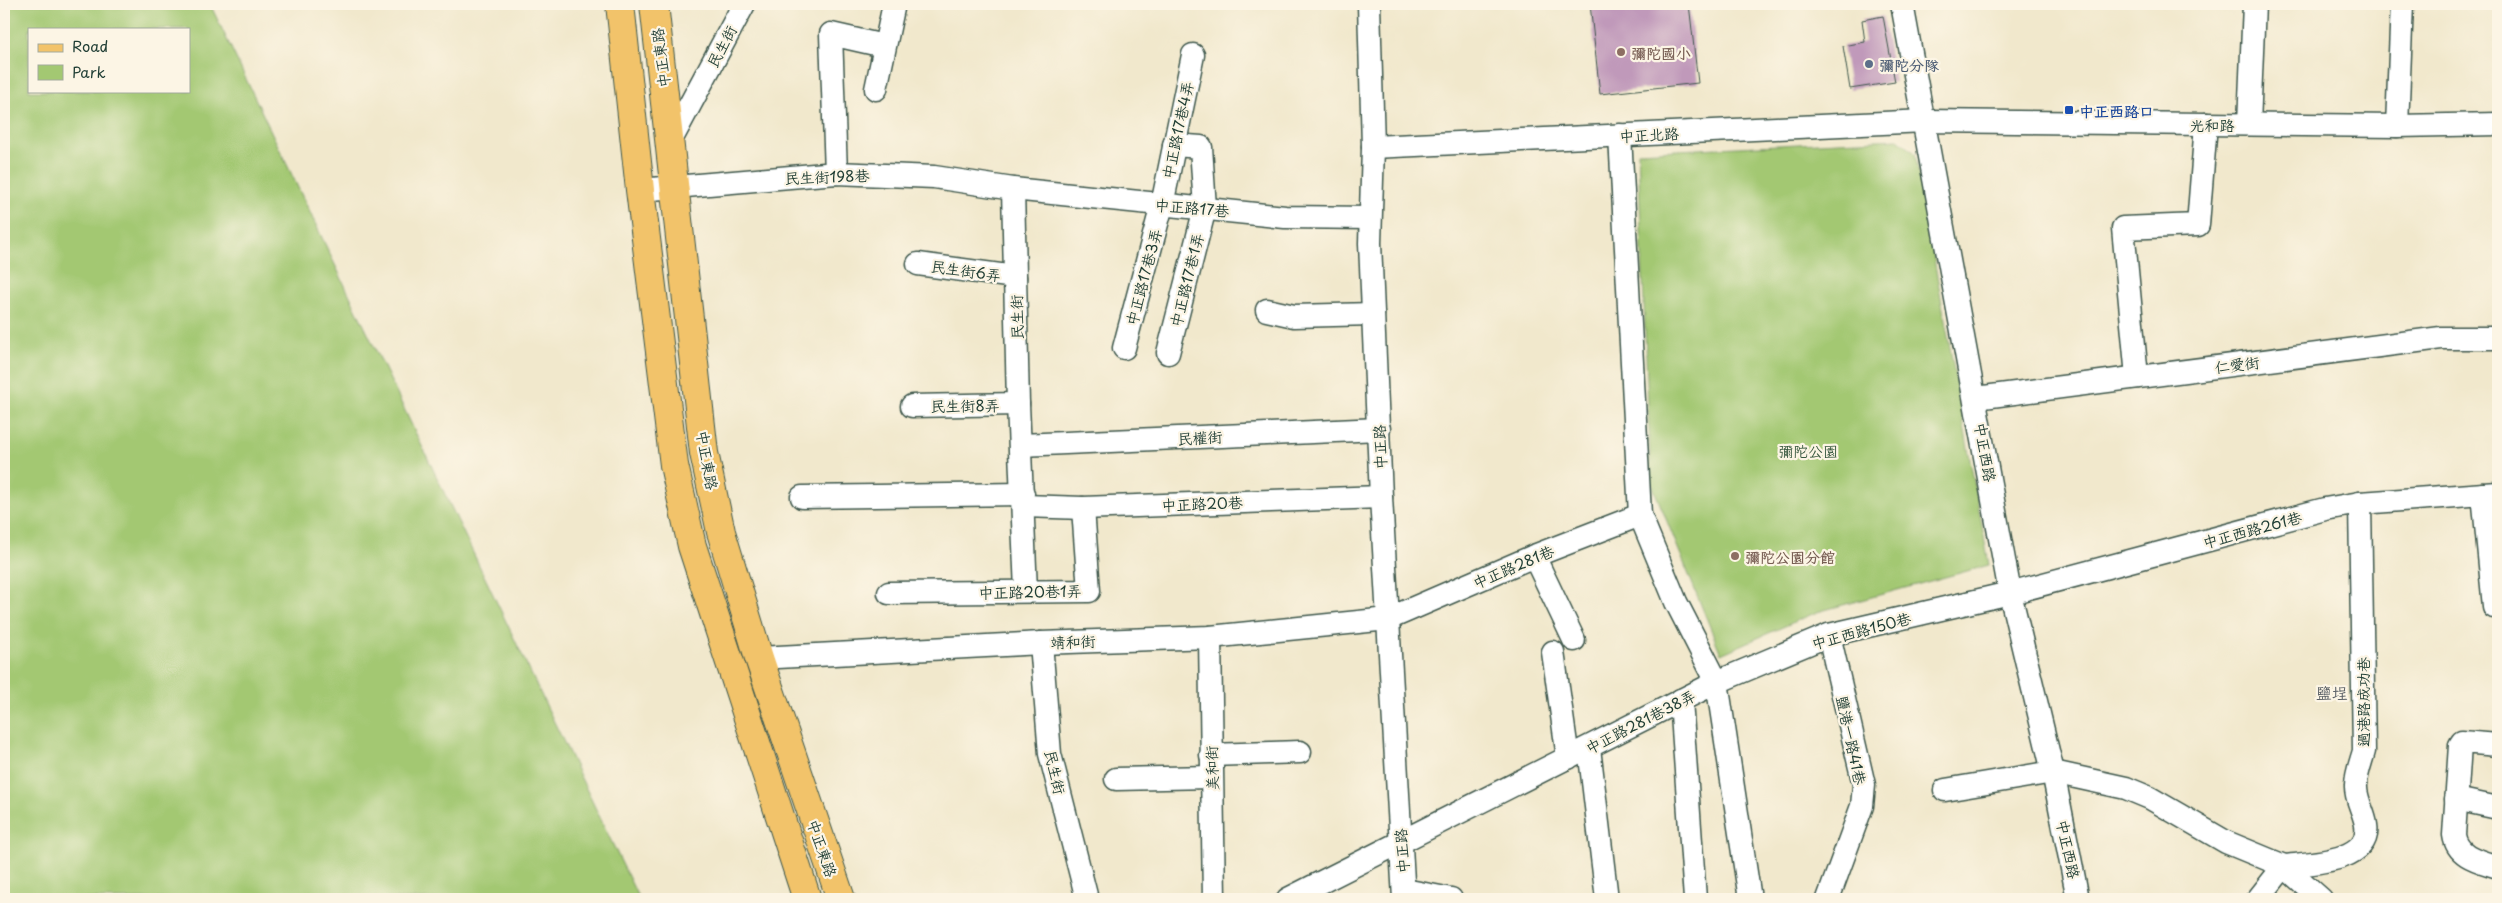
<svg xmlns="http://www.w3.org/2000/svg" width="2502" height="903" viewBox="0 0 2502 903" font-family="'Playpen Sans','LXGW WenKai TC',sans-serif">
	<rect width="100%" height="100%" fill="#fcf5e5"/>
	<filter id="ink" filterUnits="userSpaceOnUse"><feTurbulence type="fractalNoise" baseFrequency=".02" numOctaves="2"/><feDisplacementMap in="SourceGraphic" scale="10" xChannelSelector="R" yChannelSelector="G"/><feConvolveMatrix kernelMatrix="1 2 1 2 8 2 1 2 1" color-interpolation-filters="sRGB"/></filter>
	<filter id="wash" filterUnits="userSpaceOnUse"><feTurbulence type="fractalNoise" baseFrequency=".0096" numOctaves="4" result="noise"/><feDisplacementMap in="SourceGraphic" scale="20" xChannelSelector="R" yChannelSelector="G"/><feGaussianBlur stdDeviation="1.12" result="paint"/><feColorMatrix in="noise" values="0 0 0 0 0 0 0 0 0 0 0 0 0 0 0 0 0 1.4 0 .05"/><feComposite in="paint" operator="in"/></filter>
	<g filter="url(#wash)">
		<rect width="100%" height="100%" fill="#f1e8cc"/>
		<g fill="#a3c872" stroke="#618253" fill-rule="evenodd">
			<path d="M4 4H210L639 899H4ZM29 29H189V91H29Z"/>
			<polygon points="1898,139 1915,153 1989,565 1817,612 1721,654 1651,482 1638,152"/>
		</g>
		<g id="blocks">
			<g fill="#c099ba">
				<polygon points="1590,4 1689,4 1698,83 1600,94"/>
				<polygon points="1883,16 1895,82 1850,89 1843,46 1865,42 1862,20"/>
			</g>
		</g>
	</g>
	<g filter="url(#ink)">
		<use href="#blocks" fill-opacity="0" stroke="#3e574b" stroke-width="1"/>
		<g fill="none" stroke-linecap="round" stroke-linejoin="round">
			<g stroke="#3e574b" stroke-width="25">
				<g id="minor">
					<polyline points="1369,4 1373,147 1370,243 1381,497 1404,899"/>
					<polyline points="1902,4 2010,593 2053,772 2078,899"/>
					<polyline points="876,89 894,4"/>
					<polyline points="2249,124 2254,4"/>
					<polyline points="2397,126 2402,4"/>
					<polyline points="1620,135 1640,515 1676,602 1717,682 1750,899"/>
					<polyline points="670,142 744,4"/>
					<polyline points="1373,147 1925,121 2397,126 2498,124"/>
					<polyline points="836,173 831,34 884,46"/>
					<polyline points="1013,189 1018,404 1026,591"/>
					<polyline points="640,190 836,173 934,177 1013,189 1285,217 1370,218"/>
					<polyline points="918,264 1015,277"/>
					<polyline points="1267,310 1294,316 1373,314"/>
					<polyline points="1124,348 1162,205 1193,55"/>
					<polyline points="1168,353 1205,208 1201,147 1174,145"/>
					<polyline points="2137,377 2123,228 2198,225 2206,124"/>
					<polyline points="1976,398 2441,338 2498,338"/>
					<polyline points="912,406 1018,404"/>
					<polyline points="1021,445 1379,429"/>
					<polyline points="2483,494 2494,607"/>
					<polyline points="802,497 1023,494"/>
					<polyline points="1024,506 1083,508 1381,497"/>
					<polyline points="1534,556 1574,640"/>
					<polyline points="889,593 1089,591 1083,508"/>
					<polyline points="1210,637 1214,899"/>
					<polyline points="1041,643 1050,754 1087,899"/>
					<polyline points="1553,652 1568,758"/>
					<polyline points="759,658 1041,643 1210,637 1388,619 1534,556 1640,515"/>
					<polyline points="1681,700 1695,899"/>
					<path d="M2498 745 2462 742 2460 745 2454 835C2457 857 2480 861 2498 867"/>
					<polyline points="1589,748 1607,899"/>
					<polyline points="1211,755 1300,752"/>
					<polyline points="1116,779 1211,777"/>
					<polyline points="1945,790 2053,772 2126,788 2150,798 2226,842 2284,866 2321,899"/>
					<polyline points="2456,799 2498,808"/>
					<polyline points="1404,890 1451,899"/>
					<polyline points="1288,899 1717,682 1829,635 2010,593 2325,509 2360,503 2498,493"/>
					<polyline points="1828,899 1862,806 1864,785 1829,635"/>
					<path d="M2258 899 2284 866C2308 863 2372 863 2366 825 2364 811 2355 799 2356 785 2356 774 2361 762 2364 751L2360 503"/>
				</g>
			</g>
			<g stroke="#3e574b" stroke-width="30">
				<g id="major">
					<polyline points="620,4 640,190 674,465 692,546 807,899"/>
					<polyline points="654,4 704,453 721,532 759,658 841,899"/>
				</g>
			</g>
			<use href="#minor" stroke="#fff" stroke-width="22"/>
			<use href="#major" stroke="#f2c36a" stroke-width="28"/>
		</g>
	</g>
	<g fill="#8d6e63" stroke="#fcf5e5" stroke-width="2">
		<circle cx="1621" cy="52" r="5"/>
		<circle cx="1735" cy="556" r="5"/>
	</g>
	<circle fill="#5c6f8a" stroke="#fcf5e5" stroke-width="2" cx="1869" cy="64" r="5"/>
	<rect fill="#1a4fb4" stroke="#fcf5e5" stroke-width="2" x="2064" y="105" width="10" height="10" rx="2.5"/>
	<g text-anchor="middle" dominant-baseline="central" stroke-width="4.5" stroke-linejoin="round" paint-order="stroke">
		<g font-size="15" fill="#1f3d34" stroke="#fcf5e5">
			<text transform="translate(721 46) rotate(-62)">民生街</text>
			<text transform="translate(660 58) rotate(-97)">中正東路</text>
			<text x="2212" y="124">光和路</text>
			<text transform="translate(1177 130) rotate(-78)">中正路17巷4弄</text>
			<text transform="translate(1649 134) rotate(-3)">中正北路</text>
			<text transform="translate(827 176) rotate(-2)">民生街198巷</text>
			<text transform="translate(1192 207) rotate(5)">中正路17巷</text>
			<text transform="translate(966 270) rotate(8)">民生街6弄</text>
			<text transform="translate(1143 277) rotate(-75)">中正路17巷3弄</text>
			<text transform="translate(1186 280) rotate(-76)">中正路17巷1弄</text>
			<text transform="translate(1016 317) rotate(-91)">民生街</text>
			<text transform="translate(2237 364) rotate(-7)">仁愛街</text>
			<text transform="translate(965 405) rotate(-1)">民生街8弄</text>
			<text transform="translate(1200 437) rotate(-3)">民權街</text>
			<text transform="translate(1379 447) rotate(-92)">中正路</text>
			<text transform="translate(1986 452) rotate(80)">中正西路</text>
			<text transform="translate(708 460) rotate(80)">中正東路</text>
			<text transform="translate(1202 503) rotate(-2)">中正路20巷</text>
			<text transform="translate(2252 529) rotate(-15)">中正西路261巷</text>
			<text transform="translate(1513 566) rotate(-23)">中正路281巷</text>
			<text transform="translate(1030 591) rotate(-1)">中正路20巷1弄</text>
			<text transform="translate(1861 630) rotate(-15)">中正西路150巷</text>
			<text transform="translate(1073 641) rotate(-2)">靖和街</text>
			<text transform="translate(2362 702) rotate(-90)">過港路成功巷</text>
			<text transform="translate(1640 721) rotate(-27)">中正路281巷38弄</text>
			<text transform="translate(1852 740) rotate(78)">鹽港一路41巷</text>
			<text transform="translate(1211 768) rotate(-91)">美和街</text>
			<text transform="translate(1056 772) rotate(77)">民生街</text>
			<text transform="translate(823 848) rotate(71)">中正東路</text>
			<text transform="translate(2069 849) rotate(78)">中正西路</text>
			<text transform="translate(1401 851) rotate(-94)">中正路</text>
		</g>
		<g font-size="15" font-weight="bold" fill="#785e54" stroke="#fcf5e5" text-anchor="start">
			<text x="1631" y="52">彌陀國小</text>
			<text x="1745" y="556">彌陀公園分館</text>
		</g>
		<g font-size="15" font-weight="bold" fill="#4e5e75" stroke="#fcf5e5" text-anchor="start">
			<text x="1879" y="64">彌陀分隊</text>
		</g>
		<g font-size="15" font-weight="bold" fill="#164399" stroke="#fcf5e5" text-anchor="start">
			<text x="2079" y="110">中正西路口</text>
		</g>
		<g font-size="15" fill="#395940" stroke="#fcf5e5">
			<text x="1808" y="450">彌陀公園</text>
		</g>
		<g font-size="16" fill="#575d63" stroke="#fcf5e5">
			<text x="2332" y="692">鹽埕</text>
		</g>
	</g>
	<rect width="2502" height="903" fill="none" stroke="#fcf5e5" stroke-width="20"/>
	<rect x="28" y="28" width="162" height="65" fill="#fcf5e5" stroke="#a4ab9e"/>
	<rect x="38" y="44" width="25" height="8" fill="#f2c36a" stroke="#a4ab9e"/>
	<text x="72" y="52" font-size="15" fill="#1f3d34">Road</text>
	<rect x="38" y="65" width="25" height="15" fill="#a3c872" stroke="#a4ab9e"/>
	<text x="72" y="78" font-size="15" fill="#1f3d34">Park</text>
</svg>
